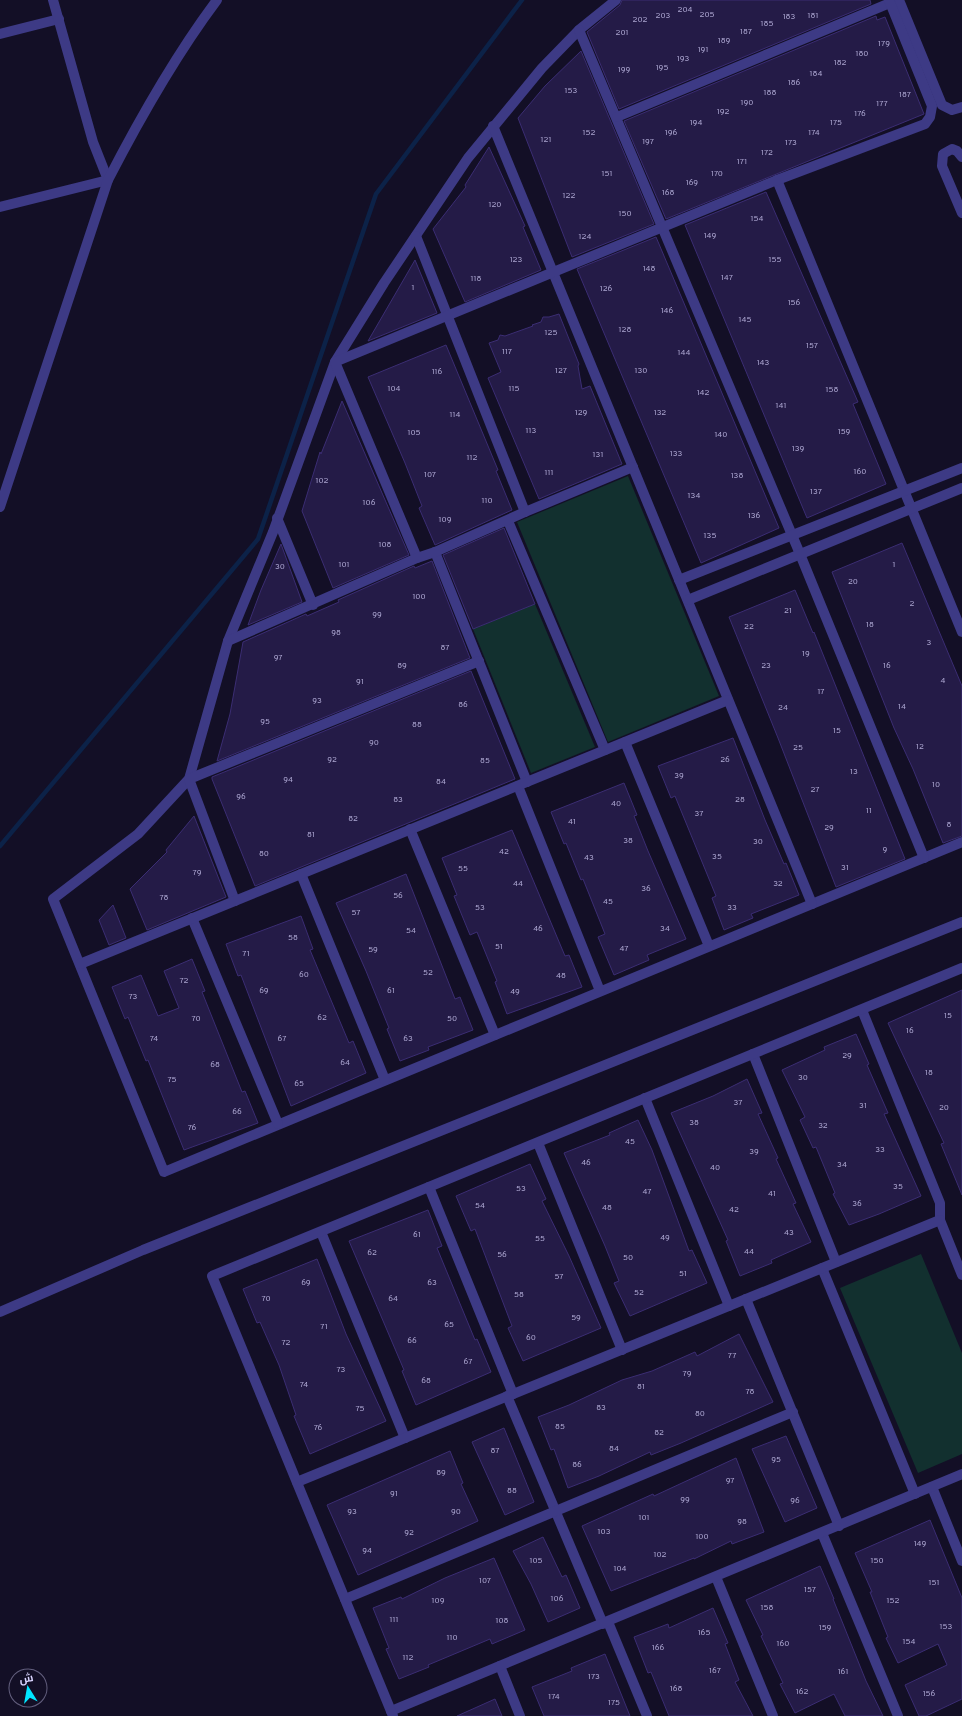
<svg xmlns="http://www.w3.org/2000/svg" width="962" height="1716" viewBox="0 0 962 1716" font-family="Overpass,Cairo,sans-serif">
	<rect width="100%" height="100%" fill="#130f26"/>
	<g fill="#12302f">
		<polygon points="628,476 719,696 608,742 517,522"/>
		<polygon points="535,604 595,747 531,773 473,629"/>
		<polygon points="921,1254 962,1353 962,1454 918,1473 840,1288"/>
	</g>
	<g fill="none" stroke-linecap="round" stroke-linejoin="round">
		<polyline stroke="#0c2248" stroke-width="4.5" points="0,846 258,539 376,194 522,0"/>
	</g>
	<g fill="#241b47" stroke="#3b2d73">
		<polygon points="622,0 870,0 871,4 619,109 587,32 620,5"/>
		<polygon points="876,16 877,20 885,17 924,114 666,219 624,121"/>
		<polygon points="581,51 654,224 572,257 518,118 545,86"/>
		<polygon points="489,147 525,226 523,227 541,270 465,302 433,229 466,187 465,185"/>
		<polygon points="766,192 858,402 853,404 886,484 807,518 685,225"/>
		<polygon points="656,237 779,528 701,563 577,269"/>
		<polygon points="415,260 437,313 368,341"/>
		<polygon points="559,314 579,364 578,366 582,389 590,386 622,464 539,499 488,378 501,372 489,343 498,340 500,335 505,336 533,326 532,325 541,322 543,317 549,317"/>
		<polygon points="446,345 498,470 496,471 512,510 435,545 419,508 422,506 405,463 368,377"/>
		<polygon points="342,401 409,555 333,588 302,511 320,452 321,454"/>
		<polygon points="504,528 535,604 473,629 443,555"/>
		<polygon points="902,543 962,686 962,836 943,843 913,769 894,728 832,572"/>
		<polygon points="281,544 302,602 248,625 261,590"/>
		<polygon points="432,561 470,658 217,761 230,714 243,642 306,614 307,616 339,602 338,600 414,566 415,568"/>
		<polygon points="795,590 813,633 814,632 905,859 836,887 778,738 729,617"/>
		<polygon points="471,671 515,779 255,886 212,779 212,777"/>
		<polygon points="733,738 765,820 784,864 786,863 799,895 751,914 753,918 724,930 712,898 716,896 691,835 675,796 671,798 658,766"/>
		<polygon points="624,783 637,815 634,816 648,851 686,939 647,955 649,960 614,975 598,937 605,934 583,879 581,880 566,843 564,844 551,812"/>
		<polygon points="194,816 226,897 147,930 130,889 167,852 166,850"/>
		<polygon points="512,830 565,956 569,955 582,987 507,1014 495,982 497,981 477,932 470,935 454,896 457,895 442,858"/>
		<polygon points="406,874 455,999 460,997 473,1030 428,1047 429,1050 400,1061 387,1029 389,1028 366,971 336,903"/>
		<polygon points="113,905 126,938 109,945 99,920"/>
		<polygon points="301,916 313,949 310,950 349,1043 353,1041 366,1073 291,1106 241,975 238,976 226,944"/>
		<polygon points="192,959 205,991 202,992 242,1092 245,1091 258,1123 184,1150 148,1060 146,1061 128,1017 125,1019 112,987 141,975 158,1016 179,1008 164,971"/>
		<polygon points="962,990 962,1195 941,1144 944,1143 888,1023"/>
		<polygon points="856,1034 869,1064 867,1065 888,1113 884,1114 921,1196 879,1214 849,1225 833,1194 835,1193 816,1147 813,1148 800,1120 805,1117 782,1070 825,1050 824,1047"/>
		<polygon points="747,1079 762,1113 758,1114 778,1158 776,1159 796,1203 793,1204 811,1242 771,1260 772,1263 740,1276 726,1241 728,1240 671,1113 713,1096"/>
		<polygon points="638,1120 652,1150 689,1251 692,1250 707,1283 630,1316 614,1283 619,1281 605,1246 564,1153 610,1135 609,1133"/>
		<polygon points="530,1164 546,1199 542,1201 569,1256 601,1328 523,1361 508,1328 512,1326 475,1229 471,1231 456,1196"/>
		<polygon points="428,1210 442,1246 437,1248 475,1340 477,1339 491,1372 416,1405 402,1371 404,1370 349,1241"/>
		<polygon points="317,1259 346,1334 386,1421 310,1454 294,1416 296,1415 279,1365 260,1322 257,1323 243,1289"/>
		<polygon points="739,1334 773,1402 681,1443 651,1455 650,1452 599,1476 568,1488 554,1449 551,1450 538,1417 569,1405 622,1380 652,1371 695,1352 697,1356"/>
		<polygon points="504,1428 534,1502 505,1515 472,1442"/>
		<polygon points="786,1436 817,1508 785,1522 752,1449"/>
		<polygon points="450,1451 463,1483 461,1484 478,1521 358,1575 327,1505"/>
		<polygon points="736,1458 764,1532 732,1544 731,1541 694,1559 694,1558 611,1591 582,1526 653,1494 654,1496"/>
		<polygon points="930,1520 962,1598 962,1699 926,1716 919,1716 905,1685 947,1665 938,1644 898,1663 886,1638 888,1637 870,1592 872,1592 855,1553"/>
		<polygon points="543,1537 562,1577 566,1575 580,1608 548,1622 531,1584 513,1551"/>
		<polygon points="494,1558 525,1630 492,1644 490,1639 428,1665 429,1667 399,1679 386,1649 389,1648 373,1608 401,1597 402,1599 445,1578"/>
		<polygon points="820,1566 834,1599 833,1599 866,1681 883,1716 845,1716 834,1694 795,1713 780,1684 783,1683 761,1636 763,1635 746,1600"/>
		<polygon points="713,1608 728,1643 725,1644 739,1680 735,1682 753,1716 669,1716 651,1672 648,1673 634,1637 668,1624 669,1628"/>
		<polygon points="605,1654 630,1716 544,1716 532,1687 572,1671 571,1668"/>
		<polygon points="495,1699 502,1716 457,1716"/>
	</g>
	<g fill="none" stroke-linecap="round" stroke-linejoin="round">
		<g stroke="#3d3a85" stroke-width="10">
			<polyline points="616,0 579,30 542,68 468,158 384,283 335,362 273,532 228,641 189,779 138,834 53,899 164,1172 962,842"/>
			<polyline points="899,0 942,105 952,110 962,107"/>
			<polyline points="579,30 800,554 924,858"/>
			<polyline points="0,34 59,19"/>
			<polyline points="617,117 890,3"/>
			<polyline points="493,126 812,904"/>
			<polyline points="962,157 957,151 952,149 943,154 942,166 962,213"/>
			<polyline points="777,180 962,632"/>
			<polyline points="0,207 108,180 93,142 53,0"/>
			<polyline points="416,236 525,512"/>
			<path d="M0 507 108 180C140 118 175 56 217 0"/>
			<polyline points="277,518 313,605"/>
			<polyline points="508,521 605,750"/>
			<polyline points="435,552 527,782"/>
			<polyline points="417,558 335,362 777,180 925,124 930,117 932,106 889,0"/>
			<polyline points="679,580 962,468"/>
			<polyline points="688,600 962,488"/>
			<polyline points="228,641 417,558 435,552 525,512 633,467"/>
			<polyline points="625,742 709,946"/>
			<polyline points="518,786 600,991"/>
			<polyline points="410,829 495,1035"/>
			<polyline points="301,874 385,1080"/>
			<polyline points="235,901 189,779 479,661"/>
			<polyline points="192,918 278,1124"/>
			<polyline points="80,964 728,700"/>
			<polyline points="862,1010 940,1203 940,1220 962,1275"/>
			<polyline points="753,1054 836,1262"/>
			<polyline points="645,1098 729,1306"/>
			<polyline points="538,1143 622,1350"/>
			<polyline points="429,1187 513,1394"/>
			<polyline points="321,1232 405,1438"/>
			<polyline points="822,1268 915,1494"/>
			<polyline points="746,1299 839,1526"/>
			<polyline points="0,1312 143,1250 962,922"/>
			<polyline points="507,1396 603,1624"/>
			<polyline points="297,1482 940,1220"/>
			<polyline points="932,1487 962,1561"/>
			<polyline points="822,1533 898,1716"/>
			<polyline points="716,1577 773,1716"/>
			<polyline points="345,1599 793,1412"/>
			<polyline points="608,1622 647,1716"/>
			<polyline points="500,1666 520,1716"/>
			<polyline points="391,1711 962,1474"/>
			<polyline points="393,1716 212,1276 962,968"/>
		</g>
	</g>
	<g text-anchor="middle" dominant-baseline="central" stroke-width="3.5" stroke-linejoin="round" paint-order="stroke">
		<g font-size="8" fill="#aca6d1">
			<text x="685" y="10">204</text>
			<text x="707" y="15">205</text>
			<text x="663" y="16">203</text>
			<text x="813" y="16">181</text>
			<text x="789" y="17">183</text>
			<text x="640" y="20">202</text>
			<text x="767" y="24">185</text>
			<text x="746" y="32">187</text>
			<text x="622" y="33">201</text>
			<text x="724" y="41">189</text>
			<text x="884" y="44">179</text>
			<text x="703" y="50">191</text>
			<text x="862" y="54">180</text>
			<text x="683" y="59">193</text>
			<text x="840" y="63">182</text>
			<text x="662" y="68">195</text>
			<text x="624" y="70">199</text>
			<text x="816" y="74">184</text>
			<text x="794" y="83">186</text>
			<text x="571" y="91">153</text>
			<text x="770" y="93">188</text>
			<text x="905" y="95">187</text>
			<text x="747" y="103">190</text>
			<text x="882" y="104">177</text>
			<text x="723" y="112">192</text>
			<text x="860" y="114">176</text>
			<text x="696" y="123">194</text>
			<text x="836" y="123">175</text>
			<text x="589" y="133">152</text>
			<text x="671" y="133">196</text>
			<text x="814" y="133">174</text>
			<text x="546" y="140">121</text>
			<text x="648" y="142">197</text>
			<text x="791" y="143">173</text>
			<text x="767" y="153">172</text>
			<text x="742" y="162">171</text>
			<text x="607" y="174">151</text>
			<text x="717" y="174">170</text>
			<text x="692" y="183">169</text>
			<text x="668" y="193">168</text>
			<text x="569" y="196">122</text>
			<text x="495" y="205">120</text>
			<text x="625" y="214">150</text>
			<text x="757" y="219">154</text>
			<text x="710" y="236">149</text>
			<text x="585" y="237">124</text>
			<text x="516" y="260">123</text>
			<text x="775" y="260">155</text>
			<text x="649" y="269">148</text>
			<text x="727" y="278">147</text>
			<text x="476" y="279">118</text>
			<text x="413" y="288">1</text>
			<text x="606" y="289">126</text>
			<text x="794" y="303">156</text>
			<text x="667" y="311">146</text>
			<text x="745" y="320">145</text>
			<text x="625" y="330">128</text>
			<text x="551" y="333">125</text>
			<text x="812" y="346">157</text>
			<text x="507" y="352">117</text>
			<text x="684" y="353">144</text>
			<text x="763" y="363">143</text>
			<text x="561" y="371">127</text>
			<text x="641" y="371">130</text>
			<text x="437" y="372">116</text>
			<text x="394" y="389">104</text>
			<text x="514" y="389">115</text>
			<text x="832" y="390">158</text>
			<text x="703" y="393">142</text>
			<text x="781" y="406">141</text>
			<text x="581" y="413">129</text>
			<text x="660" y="413">132</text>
			<text x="455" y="415">114</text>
			<text x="531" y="431">113</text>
			<text x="844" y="432">159</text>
			<text x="414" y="433">105</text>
			<text x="721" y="435">140</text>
			<text x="798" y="449">139</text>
			<text x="676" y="454">133</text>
			<text x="598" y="455">131</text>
			<text x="472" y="458">112</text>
			<text x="860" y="472">160</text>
			<text x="549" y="473">111</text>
			<text x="430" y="475">107</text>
			<text x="737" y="476">138</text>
			<text x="322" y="481">102</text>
			<text x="816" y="492">137</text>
			<text x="694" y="496">134</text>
			<text x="487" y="501">110</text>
			<text x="369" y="503">106</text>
			<text x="754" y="516">136</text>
			<text x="445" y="520">109</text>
			<text x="710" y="536">135</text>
			<text x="385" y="545">108</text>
			<text x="344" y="565">101</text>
			<text x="894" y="565">1</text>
			<text x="280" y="567">30</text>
			<text x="853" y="582">20</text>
			<text x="419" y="597">100</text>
			<text x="912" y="604">2</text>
			<text x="788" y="611">21</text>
			<text x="377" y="615">99</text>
			<text x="870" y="625">18</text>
			<text x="749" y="627">22</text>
			<text x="336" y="633">98</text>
			<text x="929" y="643">3</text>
			<text x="445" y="648">87</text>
			<text x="806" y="654">19</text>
			<text x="278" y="658">97</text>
			<text x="402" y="666">89</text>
			<text x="766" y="666">23</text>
			<text x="887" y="666">16</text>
			<text x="943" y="681">4</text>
			<text x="360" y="682">91</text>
			<text x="821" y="692">17</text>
			<text x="317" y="701">93</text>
			<text x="463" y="705">86</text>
			<text x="902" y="707">14</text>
			<text x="783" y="708">24</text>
			<text x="265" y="722">95</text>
			<text x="417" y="725">88</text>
			<text x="837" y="731">15</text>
			<text x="374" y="743">90</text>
			<text x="920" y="747">12</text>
			<text x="798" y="748">25</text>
			<text x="332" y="760">92</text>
			<text x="725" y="760">26</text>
			<text x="485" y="761">85</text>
			<text x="854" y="772">13</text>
			<text x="679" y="776">39</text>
			<text x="288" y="780">94</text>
			<text x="441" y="782">84</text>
			<text x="936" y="785">10</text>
			<text x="815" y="790">27</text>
			<text x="241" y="797">96</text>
			<text x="398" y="800">83</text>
			<text x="740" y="800">28</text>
			<text x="616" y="804">40</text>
			<text x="869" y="811">11</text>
			<text x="699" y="814">37</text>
			<text x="353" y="819">82</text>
			<text x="572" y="822">41</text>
			<text x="949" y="825">8</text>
			<text x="829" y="828">29</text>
			<text x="311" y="835">81</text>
			<text x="628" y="841">38</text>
			<text x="758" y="842">30</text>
			<text x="885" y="850">9</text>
			<text x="504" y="852">42</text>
			<text x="264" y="854">80</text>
			<text x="717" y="857">35</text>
			<text x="589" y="858">43</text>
			<text x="845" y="868">31</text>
			<text x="463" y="869">55</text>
			<text x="197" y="873">79</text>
			<text x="518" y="884">44</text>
			<text x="778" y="884">32</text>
			<text x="646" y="889">36</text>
			<text x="398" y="896">56</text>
			<text x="164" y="898">78</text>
			<text x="608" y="902">45</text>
			<text x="480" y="908">53</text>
			<text x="732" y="908">33</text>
			<text x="356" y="913">57</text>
			<text x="538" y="929">46</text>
			<text x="665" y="929">34</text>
			<text x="411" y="931">54</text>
			<text x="293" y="938">58</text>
			<text x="499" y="947">51</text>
			<text x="624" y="949">47</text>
			<text x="373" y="950">59</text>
			<text x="246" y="954">71</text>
			<text x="428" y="973">52</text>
			<text x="304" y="975">60</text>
			<text x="561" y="976">48</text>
			<text x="184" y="981">72</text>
			<text x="264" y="991">69</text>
			<text x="391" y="991">61</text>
			<text x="515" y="992">49</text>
			<text x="133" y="997">73</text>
			<text x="948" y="1016">15</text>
			<text x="322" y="1018">62</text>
			<text x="196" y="1019">70</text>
			<text x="452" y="1019">50</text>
			<text x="910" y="1031">16</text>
			<text x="154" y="1039">74</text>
			<text x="282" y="1039">67</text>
			<text x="408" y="1039">63</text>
			<text x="847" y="1056">29</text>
			<text x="345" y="1063">64</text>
			<text x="215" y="1065">68</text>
			<text x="929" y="1073">18</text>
			<text x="803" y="1078">30</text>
			<text x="172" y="1080">75</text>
			<text x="299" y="1084">65</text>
			<text x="738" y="1103">37</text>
			<text x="863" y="1106">31</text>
			<text x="944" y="1108">20</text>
			<text x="237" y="1112">66</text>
			<text x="694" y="1123">38</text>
			<text x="823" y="1126">32</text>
			<text x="192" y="1128">76</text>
			<text x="630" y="1142">45</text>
			<text x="880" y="1150">33</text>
			<text x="754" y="1152">39</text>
			<text x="586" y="1163">46</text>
			<text x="842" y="1165">34</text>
			<text x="715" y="1168">40</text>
			<text x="898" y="1187">35</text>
			<text x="521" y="1189">53</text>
			<text x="647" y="1192">47</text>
			<text x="772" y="1194">41</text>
			<text x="857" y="1204">36</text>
			<text x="480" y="1206">54</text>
			<text x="607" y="1208">48</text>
			<text x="734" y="1210">42</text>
			<text x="789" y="1233">43</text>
			<text x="417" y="1235">61</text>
			<text x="665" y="1238">49</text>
			<text x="540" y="1239">55</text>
			<text x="749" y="1252">44</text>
			<text x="372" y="1253">62</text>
			<text x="502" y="1255">56</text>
			<text x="628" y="1258">50</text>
			<text x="683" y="1274">51</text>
			<text x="559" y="1277">57</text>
			<text x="306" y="1283">69</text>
			<text x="432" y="1283">63</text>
			<text x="639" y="1293">52</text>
			<text x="519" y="1295">58</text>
			<text x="266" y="1299">70</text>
			<text x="393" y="1299">64</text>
			<text x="576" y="1318">59</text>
			<text x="449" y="1325">65</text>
			<text x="324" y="1327">71</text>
			<text x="531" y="1338">60</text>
			<text x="412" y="1341">66</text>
			<text x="286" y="1343">72</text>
			<text x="732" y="1356">77</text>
			<text x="468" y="1362">67</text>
			<text x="341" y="1370">73</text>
			<text x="687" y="1374">79</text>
			<text x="426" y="1381">68</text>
			<text x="304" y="1385">74</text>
			<text x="641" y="1387">81</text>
			<text x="750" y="1392">78</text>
			<text x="601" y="1408">83</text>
			<text x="360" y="1409">75</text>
			<text x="700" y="1414">80</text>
			<text x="560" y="1427">85</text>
			<text x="318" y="1428">76</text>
			<text x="659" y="1433">82</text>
			<text x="614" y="1449">84</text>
			<text x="495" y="1451">87</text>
			<text x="776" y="1460">95</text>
			<text x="577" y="1465">86</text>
			<text x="441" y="1473">89</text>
			<text x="730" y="1481">97</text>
			<text x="512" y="1491">88</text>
			<text x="394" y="1494">91</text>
			<text x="685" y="1500">99</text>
			<text x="795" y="1501">96</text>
			<text x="352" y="1512">93</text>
			<text x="456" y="1512">90</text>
			<text x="644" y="1518">101</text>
			<text x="742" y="1522">98</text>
			<text x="604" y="1532">103</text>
			<text x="409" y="1533">92</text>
			<text x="702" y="1537">100</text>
			<text x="920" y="1544">149</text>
			<text x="367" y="1551">94</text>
			<text x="660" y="1555">102</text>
			<text x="536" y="1561">105</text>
			<text x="877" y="1561">150</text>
			<text x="620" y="1569">104</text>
			<text x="485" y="1581">107</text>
			<text x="934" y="1583">151</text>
			<text x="810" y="1590">157</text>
			<text x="557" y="1599">106</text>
			<text x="438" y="1601">109</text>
			<text x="893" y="1601">152</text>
			<text x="767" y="1608">158</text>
			<text x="394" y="1620">111</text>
			<text x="502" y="1621">108</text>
			<text x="946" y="1627">153</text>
			<text x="825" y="1628">159</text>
			<text x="704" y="1633">165</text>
			<text x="452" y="1638">110</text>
			<text x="909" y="1642">154</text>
			<text x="783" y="1644">160</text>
			<text x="658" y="1648">166</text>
			<text x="408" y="1658">112</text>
			<text x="715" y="1671">167</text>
			<text x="843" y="1672">161</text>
			<text x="594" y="1677">173</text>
			<text x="676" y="1689">168</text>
			<text x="802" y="1692">162</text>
			<text x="929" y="1694">156</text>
			<text x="554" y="1697">174</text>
			<text x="614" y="1703">175</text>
		</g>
	</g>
	<g transform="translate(28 1688) rotate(349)"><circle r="19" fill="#130f26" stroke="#625e7d"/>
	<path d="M0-3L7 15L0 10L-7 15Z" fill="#00e5ff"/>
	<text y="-6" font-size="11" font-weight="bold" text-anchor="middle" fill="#d9d4ff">ش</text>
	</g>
</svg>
